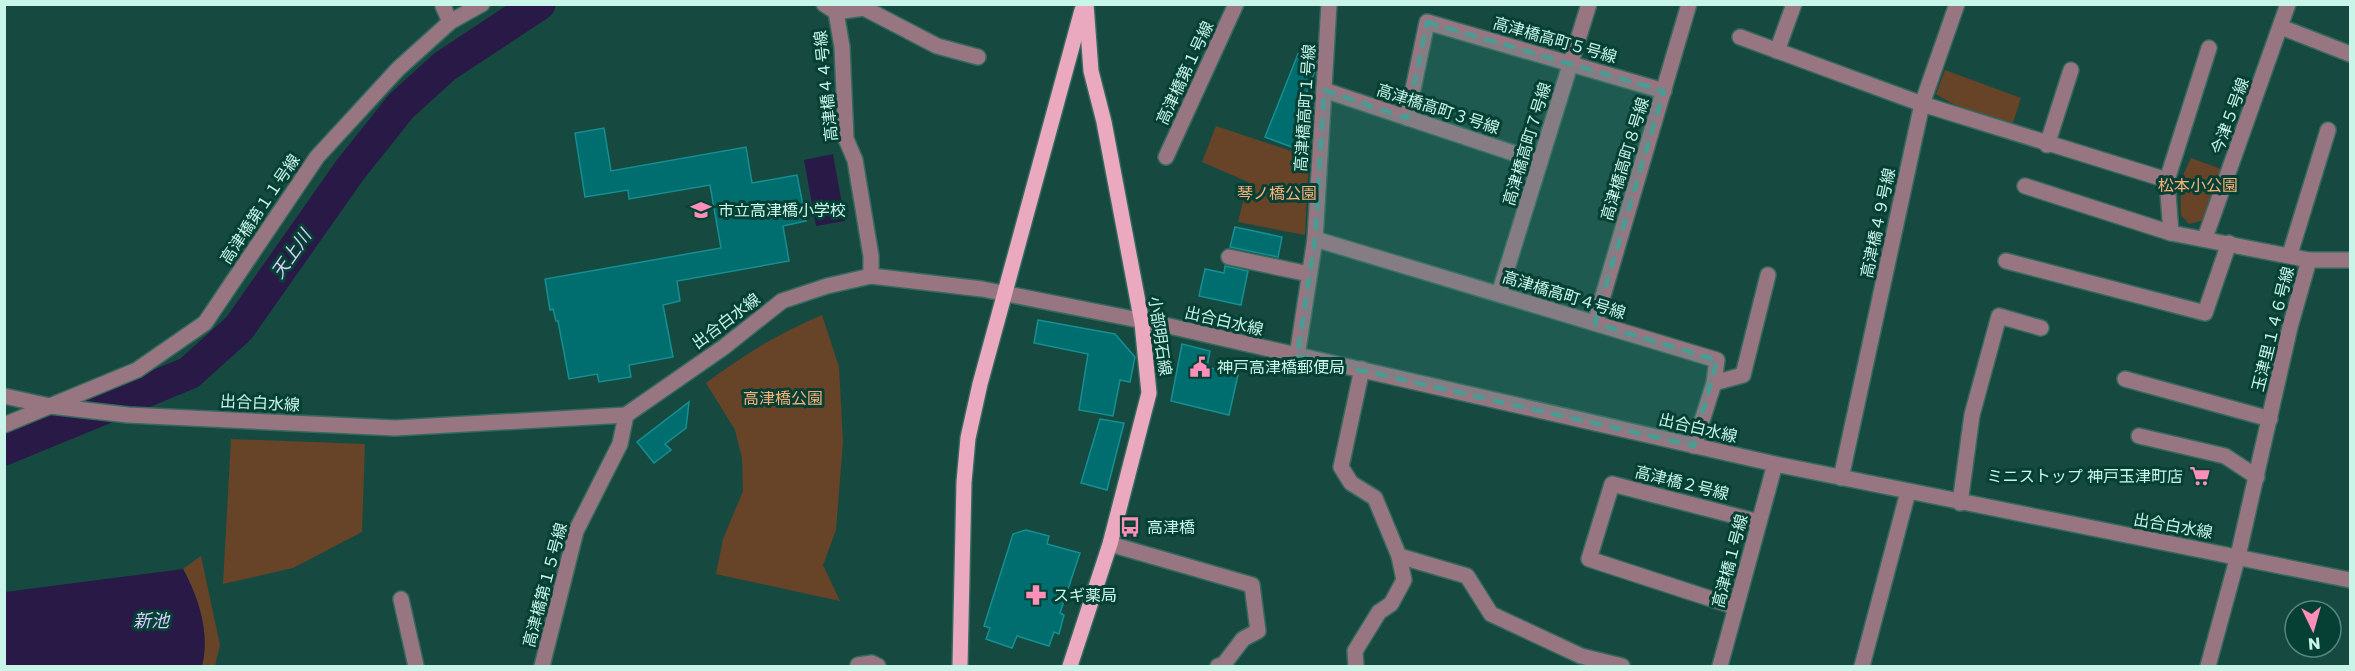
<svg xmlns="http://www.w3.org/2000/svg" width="2355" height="671" viewBox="0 0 2355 671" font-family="Poppins,'Noto Sans JP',sans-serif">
	<rect width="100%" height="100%" fill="#164a40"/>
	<g fill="#674328">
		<path d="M1945 70 2021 98 2013 123C1984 117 1960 110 1936 94Z"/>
		<polygon points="1216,126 1309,157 1305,235 1238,222 1248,182 1202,162"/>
		<polygon points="2191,158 2221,169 2208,219 2189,224 2181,215 2180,182"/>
		<path d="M822 315 839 367 843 442 836 530 823 565 840 601 716 574 723 539 743 491 742 458 735 430 706 383C743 355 779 333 822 315Z"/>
		<polygon points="231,439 365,444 362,532 293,568 223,584"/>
		<path d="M201 556 220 645 215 666H202C210 634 199 598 183 569Z"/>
	</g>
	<g fill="#291947">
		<polygon points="833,154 845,221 816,226 804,160"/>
		<path d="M183 569C199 598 210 634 202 666H5V592Z"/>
	</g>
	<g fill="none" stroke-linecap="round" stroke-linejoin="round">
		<polyline stroke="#291947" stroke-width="33" points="4,449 189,373 239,328 350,170 401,106 445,66 539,4"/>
	</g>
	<g fill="#006d6f" stroke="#159092" stroke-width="1.5">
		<polygon points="1298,54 1316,62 1315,71 1302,103 1313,108 1297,149 1265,137"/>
		<polygon points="604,128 611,171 746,147 752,183 797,175 806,221 783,226 789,261 677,281 680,301 663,305 673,357 629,365 631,377 599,382 597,374 569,379 558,321 556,321 553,309 550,310 545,279 721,248 710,185 629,199 628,190 585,197 575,133"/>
		<polygon points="1235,227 1282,237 1278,257 1230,247"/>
		<polygon points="1225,266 1248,271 1241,305 1199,296 1205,269 1224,273"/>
		<polygon points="1038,320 1115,334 1135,357 1130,382 1120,380 1113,416 1079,410 1088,354 1034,343"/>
		<polygon points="1182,344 1210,351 1207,367 1238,375 1229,415 1171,401"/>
		<polygon points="689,402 686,428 665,444 671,450 654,463 637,442"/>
		<polygon points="1100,419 1124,423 1107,490 1081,483"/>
		<polygon points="1026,530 1049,536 1047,544 1080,553 1060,613 1064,615 1059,634 1054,632 1049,646 1017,636 1012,648 986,639 990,628 984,626 1013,534"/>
	</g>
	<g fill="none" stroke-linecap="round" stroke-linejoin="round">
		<g stroke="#36695e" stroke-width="18">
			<g id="minor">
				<polyline points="445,4 443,6 450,22"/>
				<polyline points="824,4 836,12 842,47 846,139 855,160 871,256 871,276"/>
				<polyline points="836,12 864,8 937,46 978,57"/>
				<polyline points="2281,27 2350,54"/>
				<polyline points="1740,37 1922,104 1957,4"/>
				<polyline points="2209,48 2167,180 2171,233 2309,260 2350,260"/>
				<polyline points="1777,51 1794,4"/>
				<polyline points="1324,90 1540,162"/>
				<polyline points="1407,118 1427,22 1664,91"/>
				<polyline points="2047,145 2071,70"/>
				<polyline points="1166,157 1236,4"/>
				<polyline points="2025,186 2171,233"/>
				<polyline points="2205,238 2288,4"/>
				<polyline points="1315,239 1717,360 1714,383 1694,446"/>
				<polyline points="2290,254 2328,130"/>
				<polyline points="1229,257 1309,274"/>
				<polyline points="2006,261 2205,313 2229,243"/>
				<polyline points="1499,294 1589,4"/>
				<polyline points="1595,323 1689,4"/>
				<polyline points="1297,356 1315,239 1329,4"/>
				<polyline points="1362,369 1341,467 1351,483 1375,498 1399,556 1467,576 1491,614 1581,656 1622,666"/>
				<polyline points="2125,379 2270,419"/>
				<polyline points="1714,383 1743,375 1768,275"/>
				<polyline points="4,396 50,406 128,415 395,428 626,415 724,347 782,301 827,286 871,276 982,289 1169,326 1775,464 2350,580"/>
				<polyline points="4,425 137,370 205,323 317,157 398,69 450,22 482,4"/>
				<polyline points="2139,436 2225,456 2257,477"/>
				<polyline points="1841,478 1922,104 2167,180"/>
				<polyline points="1960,503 1972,415 1999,316 2041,328"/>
				<polyline points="1110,544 1252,585 1258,631 1243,639 1224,664 1218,666"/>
				<polyline points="401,599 416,666"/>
				<polyline points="1736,607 1589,559 1612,484 1759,522"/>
				<polyline points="858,665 872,663 878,666"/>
				<polyline points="542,666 576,531 620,444 626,415"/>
				<polyline points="1356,666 1355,651 1379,612 1391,604 1404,580 1399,556"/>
				<polyline points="1720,666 1775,464"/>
				<polyline points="1862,666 1908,492"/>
				<polyline points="2208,666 2238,556 2290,327 2309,260"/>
			</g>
		</g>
		<g stroke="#36695e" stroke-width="18">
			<g id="major">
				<polyline points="960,666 964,482 968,438 980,384 1082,10"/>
				<polyline points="1070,666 1110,544 1149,393 1142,323 1104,122 1091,71 1086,4"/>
			</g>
		</g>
		<use href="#minor" stroke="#977681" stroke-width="15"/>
		<use href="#major" stroke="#eba9c0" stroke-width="15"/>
	</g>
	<path fill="#479c93" fill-opacity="0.2" stroke="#479c93" stroke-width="4.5" stroke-dasharray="12 8" stroke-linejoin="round" d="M1427 22 1664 91 1595 323 1717 360 1694 446 1297 356 1315 239 1324 90 1407 118Z"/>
	<defs>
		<g id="school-bare" transform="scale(1.62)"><path d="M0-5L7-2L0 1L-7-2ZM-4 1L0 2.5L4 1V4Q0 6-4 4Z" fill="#ff8eb9" stroke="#064035" stroke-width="2.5" paint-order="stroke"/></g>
		<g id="civic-bare" transform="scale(1.62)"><path d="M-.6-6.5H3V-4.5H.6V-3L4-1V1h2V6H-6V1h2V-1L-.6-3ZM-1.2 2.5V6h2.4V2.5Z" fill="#ff8eb9" stroke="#064035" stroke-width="2.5" paint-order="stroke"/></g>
		<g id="supermarket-bare" transform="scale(1.62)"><path d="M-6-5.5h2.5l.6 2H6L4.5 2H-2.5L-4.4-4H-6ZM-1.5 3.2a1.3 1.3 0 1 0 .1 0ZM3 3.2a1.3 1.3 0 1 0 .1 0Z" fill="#ff8eb9" stroke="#064035" stroke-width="2.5" paint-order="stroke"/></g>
		<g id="bus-bare" transform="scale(1.62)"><path d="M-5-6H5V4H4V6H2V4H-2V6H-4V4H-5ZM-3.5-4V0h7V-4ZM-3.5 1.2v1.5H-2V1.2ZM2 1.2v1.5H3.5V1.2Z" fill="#ff8eb9" stroke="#064035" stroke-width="2.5" paint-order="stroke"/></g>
		<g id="pharmacy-bare" transform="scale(1.62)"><path d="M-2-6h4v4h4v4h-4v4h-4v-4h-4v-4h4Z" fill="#ff8eb9" stroke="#064035" stroke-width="2.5" paint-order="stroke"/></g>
	</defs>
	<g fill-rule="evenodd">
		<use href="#school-bare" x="701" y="210"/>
		<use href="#civic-bare" x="1200" y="367"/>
		<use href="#supermarket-bare" x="2200" y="476"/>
		<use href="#bus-bare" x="1130" y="527"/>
		<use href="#pharmacy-bare" x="1036" y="595"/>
	</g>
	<g text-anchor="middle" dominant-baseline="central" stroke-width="6" stroke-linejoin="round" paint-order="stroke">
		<g font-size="16" fill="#c9f5e9" stroke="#064035">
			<text transform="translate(1555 40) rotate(16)">高津橋高町５号線</text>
			<text transform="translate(1185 73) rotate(-65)">高津橋第１号線</text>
			<text transform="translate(826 86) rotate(-96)">高津橋４４号線</text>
			<text transform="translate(1305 108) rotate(-86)">高津橋高町１号線</text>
			<text transform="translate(1438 109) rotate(18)">高津橋高町３号線</text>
			<text transform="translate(2230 116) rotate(-70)">今津５号線</text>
			<text transform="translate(1527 144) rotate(-73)">高津橋高町７号線</text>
			<text transform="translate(1625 159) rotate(-73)">高津橋高町８号線</text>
			<text transform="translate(260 209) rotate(-56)">高津橋第１１号線</text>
			<text transform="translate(1878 223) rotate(-78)">高津橋４９号線</text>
			<text transform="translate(1564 295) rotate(17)">高津橋高町４号線</text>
			<text transform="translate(726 321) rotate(-37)">出合白水線</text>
			<text transform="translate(1224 321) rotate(13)">出合白水線</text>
			<text transform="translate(2273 329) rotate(-76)">玉津里１４６号線</text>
			<text transform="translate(1160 336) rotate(82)">小部明石線</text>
			<text transform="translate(260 403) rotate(3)">出合白水線</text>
			<text transform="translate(1698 428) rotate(13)">出合白水線</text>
			<text transform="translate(1682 483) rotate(14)">高津橋２号線</text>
			<text transform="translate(2173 526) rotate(10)">出合白水線</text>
			<text transform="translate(1730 561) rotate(-75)">高津橋１号線</text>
			<text transform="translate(545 585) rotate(-75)">高津橋第１５号線</text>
		</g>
		<g font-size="16" fill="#fbb079" stroke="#064035">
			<text x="2198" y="185">松本小公園</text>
			<text x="1277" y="193">琴ノ橋公園</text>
			<text x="783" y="398">高津橋公園</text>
		</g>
		<g font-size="16" fill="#c9f5e9" stroke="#064035" text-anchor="start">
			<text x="718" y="210">市立高津橋小学校</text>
			<text x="1217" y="367">神戸高津橋郵便局</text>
			<text x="2183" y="476" text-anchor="end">ミニストップ 神戸玉津町店</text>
			<text x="1147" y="527">高津橋</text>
			<text x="1053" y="595">スギ薬局</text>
		</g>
		<g font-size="18" font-style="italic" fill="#dacefe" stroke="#064035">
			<text transform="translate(291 254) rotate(-55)">天上川</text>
			<text x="151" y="620">新池</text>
		</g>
	</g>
	<rect width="2355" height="671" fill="none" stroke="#c9f5e9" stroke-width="12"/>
	<g transform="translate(2313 629) rotate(175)"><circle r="28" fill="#064035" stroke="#54887d" stroke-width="1.5"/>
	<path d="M0-4.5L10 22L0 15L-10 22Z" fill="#ff8eb9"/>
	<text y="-9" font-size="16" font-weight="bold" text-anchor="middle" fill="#c9f5e9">N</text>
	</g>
</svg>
